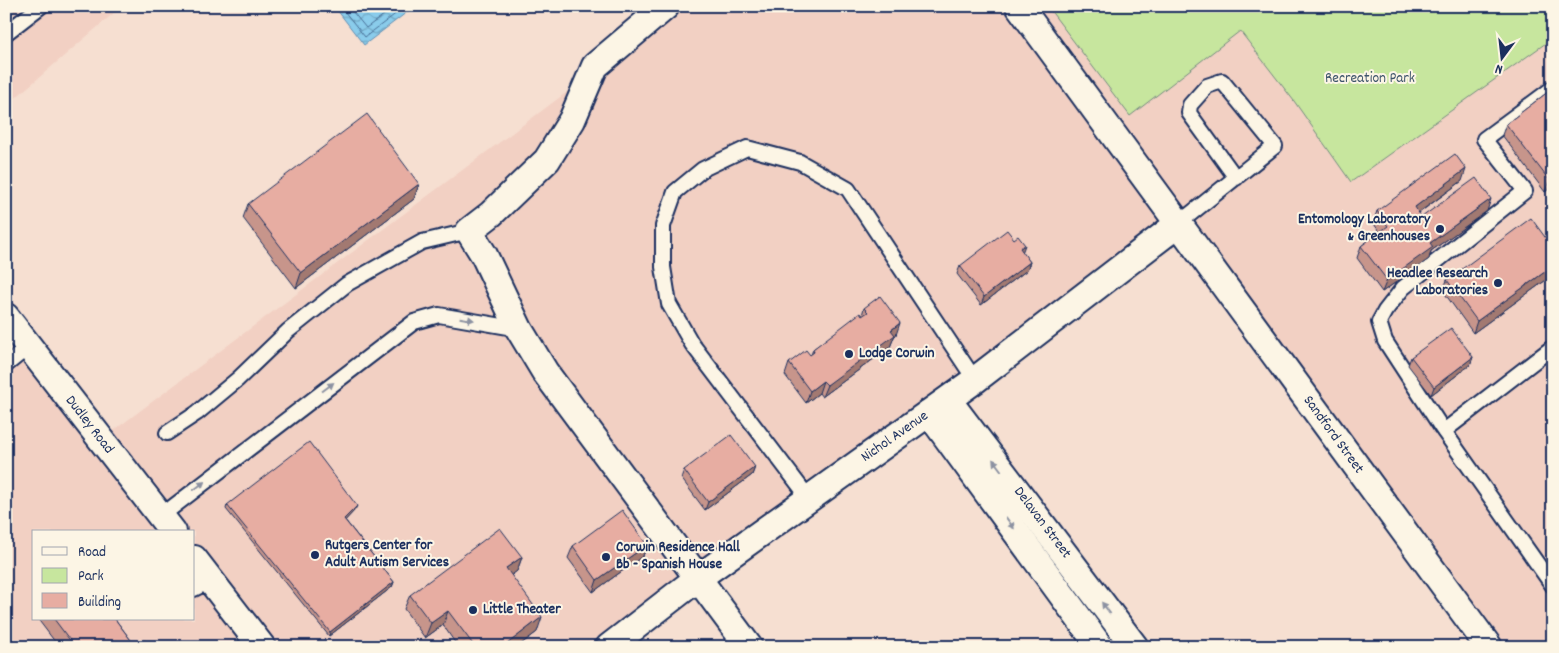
<svg xmlns="http://www.w3.org/2000/svg" width="1559" height="653" viewBox="0 0 1559 653" font-family="Dekko,sans-serif">
	<defs>
		<pattern id="water-waves" width="16" height="10" patternUnits="userSpaceOnUse" patternTransform="scale(1.25)"><rect width="16" height="10" fill="#8acceb"/><path d="M0 5q4-4 8 0t8 0" fill="none" stroke="#70a6c2"/></pattern>
	</defs>
	<rect width="100%" height="100%" fill="#f6dfd1"/>
	<filter id="ink" filterUnits="userSpaceOnUse"><feTurbulence type="fractalNoise" baseFrequency=".02" numOctaves="2"/><feDisplacementMap in="SourceGraphic" scale="10" xChannelSelector="R" yChannelSelector="G"/><feConvolveMatrix kernelMatrix="1 2 1 2 8 2 1 2 1" color-interpolation-filters="sRGB"/></filter>
	<g filter="url(#ink)">
		<g fill="#f2d0c3" fill-rule="evenodd">
			<polygon points="6,6 122,6 6,106"/>
			<path d="M682 6H1553V647H1489L1178 224 609 647H6V317L101 440ZM34 532H194V619H34Z"/>
		</g>
		<polygon fill="#c7e69e" stroke="#718a7e" points="1047,6 1549,6 1553,12 1553,38 1351,182 1294,101 1240,31 1130,116"/>
		<polygon fill="url(#water-waves)" stroke="#5e8db3" points="334,6 415,6 364,45"/>
		<g fill="none" stroke-linecap="round" stroke-linejoin="round">
			<g stroke="#476e96" stroke-width="1">
				<polyline points="340,6 365,37 406,6"/>
				<polyline points="348,6 366,28 396,6"/>
			</g>
			<g stroke="#1b2f5e" stroke-width="18">
				<g id="service">
					<polyline points="6,33 41,6"/>
					<polyline points="1553,88 1484,139 1525,191 1403,288 1385,311 1379,322 1385,341 1441,427 1553,586"/>
					<polyline points="1178,224 1275,146 1222,81 1207,86 1190,105 1189,113 1236,178"/>
					<polyline points="6,365 28,347"/>
					<polyline points="1444,431 1553,347"/>
					<polyline points="167,433 197,413 238,379 288,331 347,284 422,242 469,231"/>
					<polyline points="808,497 692,344 669,304 663,267 663,226 675,192 703,169 747,148 800,162 848,189 975,380"/>
					<polyline points="161,516 414,322 439,315 519,329"/>
					<polyline points="194,589 210,581"/>
				</g>
			</g>
			<g stroke="#1b2f5e" stroke-width="30">
				<g id="minor">
					<polyline points="666,6 595,66 572,120 547,160 491,214 469,231 484,255 519,329 545,372 749,647"/>
					<polyline points="1019,6 1489,647"/>
					<polyline points="6,317 173,532"/>
					<polyline points="948,400 1135,647"/>
					<polyline points="929,413 1100,647"/>
					<polyline points="194,559 262,647"/>
					<polyline points="609,647 698,578 975,380 1178,224"/>
				</g>
			</g>
			<use href="#service" stroke="#fcf5e5" stroke-width="14"/>
			<use href="#minor" stroke="#fcf5e5" stroke-width="26"/>
		</g>
		<g fill="#c7958b" stroke="#1b2f5e">
			<polygon points="1553,88 1553,186 1545,192 1502,135 1506,124"/>
			<polygon points="1462,181 1419,213 1420,215 1418,220 1487,211 1431,251 1429,259 1382,292 1357,258 1361,246 1380,232 1373,223 1377,211"/>
			<polygon points="419,184 414,199 296,288 243,218 248,204"/>
			<polygon points="1553,248 1553,275 1473,333 1443,291 1447,280"/>
			<polygon points="1022,252 1030,262 1027,270 981,305 957,274 960,266"/>
			<polygon points="864,308 896,335 894,337 890,347 822,397 819,393 806,403 785,375 789,363 811,355 813,349 862,315"/>
			<polygon points="1411,357 1473,357 1470,365 1431,395 1408,365"/>
			<polygon points="755,467 752,475 705,510 681,478 684,470"/>
			<polygon points="227,505 355,510 345,520 394,582 392,587 329,636 226,509"/>
			<polygon points="647,545 643,556 593,592 568,558 573,546"/>
			<polygon points="522,557 517,571 511,575 537,632 517,647 458,647 443,625 425,638 404,609 410,595"/>
			<polygon points="41,619 115,619 136,647 150,647 59,647 40,622"/>
		</g>
		<g fill="#a27971" stroke="#1b2f5e">
			<polygon points="1466,169 1462,181 1410,219 1415,207"/>
			<polygon points="1553,178 1553,186 1545,192 1549,180"/>
			<polygon points="419,184 414,199 296,288 301,273"/>
			<polygon points="1491,199 1487,211 1431,251 1429,259 1382,292 1387,280 1430,243"/>
			<polygon points="1420,215 1416,227 1413,220"/>
			<polygon points="1025,245 1022,253 1020,248"/>
			<polygon points="1030,262 1027,270 981,305 984,297"/>
			<polygon points="1553,266 1553,275 1473,333 1477,321"/>
			<polygon points="900,323 896,335 894,337 890,347 822,397 827,385"/>
			<polygon points="1473,357 1470,365 1431,395 1434,387"/>
			<polygon points="823,381 819,393 806,403 810,391"/>
			<polygon points="755,467 752,475 705,510 708,502"/>
			<polygon points="357,506 355,510 343,523 344,519"/>
			<polygon points="647,545 643,556 593,592 597,580"/>
			<polygon points="522,557 517,571 501,583 506,568"/>
			<polygon points="394,582 392,587 329,636 330,632"/>
			<polygon points="448,611 443,625 425,638 431,623"/>
			<polygon points="542,617 537,632 517,647 503,647"/>
		</g>
		<g fill="#e7ada2" stroke="#1b2f5e">
			<polygon points="1553,88 1553,178 1549,180 1506,124"/>
			<polygon points="367,114 419,184 301,273 248,204"/>
			<polygon points="1455,154 1466,169 1415,207 1420,215 1413,220 1415,222 1476,178 1491,199 1430,243 1433,247 1387,280 1361,246 1388,226 1377,211"/>
			<polygon points="1531,218 1553,248 1553,266 1477,321 1447,280"/>
			<polygon points="1007,230 1014,239 1018,236 1025,245 1020,248 1030,262 984,297 960,266"/>
			<polygon points="880,296 900,323 891,330 895,335 827,385 823,381 810,391 789,363 806,350 810,355 814,352 813,349 860,313 862,316 868,312 864,308"/>
			<polygon points="1451,328 1473,357 1434,387 1411,357"/>
			<polygon points="731,435 755,467 708,502 684,470"/>
			<polygon points="309,442 357,506 344,519 394,582 330,632 227,505"/>
			<polygon points="622,510 647,545 597,580 573,546"/>
			<polygon points="500,528 522,557 506,568 542,617 503,647 475,647 448,611 431,623 410,595"/>
			<polygon points="54,619 115,619 136,647 145,640 150,647 75,647"/>
		</g>
		<defs><path id="oneway-solid" d="M-6-.8H1V-3.2L6.5 0L1 3.2V.8H-6Z" transform="scale(1.25)"/></defs>
		<g fill="#8c92a2">
			<use href="#oneway-solid" transform="translate(467 319) rotate(9)"/>
			<use href="#oneway-solid" transform="translate(328 387) rotate(-37)"/>
			<use href="#oneway-solid" transform="translate(997 465) rotate(-127)"/>
			<use href="#oneway-solid" transform="translate(199 486) rotate(-37)"/>
			<use href="#oneway-solid" transform="translate(1010 523) rotate(54)"/>
			<use href="#oneway-solid" transform="translate(1106 608) rotate(-127)"/>
		</g>
	</g>
	<g fill="#1b2f5e" stroke="#fcf5e5" stroke-width="2">
		<circle cx="1440" cy="229" r="5"/>
		<circle cx="1498" cy="283" r="5"/>
		<circle cx="849" cy="354" r="5"/>
		<circle cx="315" cy="555" r="5"/>
		<circle cx="606" cy="557" r="5"/>
		<circle cx="473" cy="610" r="5"/>
	</g>
	<g text-anchor="middle" dominant-baseline="central" stroke-width="4" stroke-linejoin="round" paint-order="stroke">
		<g font-size="15" fill="#3d546b" stroke="#fcf5e5">
			<text x="1370" y="79">Recreation Park</text>
		</g>
		<g font-size="15" font-weight="bold" fill="#1b2f5e" stroke="#fcf5e5" text-anchor="start">
			<text x="1430" y="220" text-anchor="end">Entomology Laboratory<tspan x="1430" dy="17">&amp; Greenhouses</tspan></text>
			<text x="1488" y="274" text-anchor="end">Headlee Research<tspan x="1488" dy="17">Laboratories</tspan></text>
			<text x="859" y="354">Lodge Corwin</text>
			<text x="325" y="546">Rutgers Center for<tspan x="325" dy="17">Adult Autism Services</tspan></text>
			<text x="616" y="548">Corwin Residence Hall<tspan x="616" dy="17">Bb - Spanish House</tspan></text>
			<text x="483" y="610">Little Theater</text>
		</g>
		<g font-size="15" fill="#1b2f5e" stroke="#fcf5e5">
			<text transform="translate(89 425) rotate(52)">Dudley Road</text>
			<text transform="translate(1333 435) rotate(54)">Sandford Street</text>
			<text transform="translate(895 437) rotate(-35)">Nichol Avenue</text>
			<text transform="translate(1042 523) rotate(53)">Delavan Street</text>
		</g>
	</g>
	<rect width="1559" height="653" fill="none" stroke="#fcf5e5" stroke-width="25"/>
	<rect x="12" y="12" width="1534" height="628" fill="none" stroke="#1b2f5e" stroke-width="2" filter="url(#ink)"/>
	<rect x="32" y="530" width="162" height="90" fill="#fcf5e5" stroke="#a2a6af"/>
	<rect x="42" y="547" width="25" height="8" fill="#fcf5e5" stroke="#a2a6af"/>
	<text x="78" y="556" font-size="15" fill="#1b2f5e">Road</text>
	<rect x="42" y="568" width="25" height="15" fill="#c7e69e" stroke="#a2a6af"/>
	<text x="78" y="580" font-size="15" fill="#1b2f5e">Park</text>
	<rect x="42" y="593" width="25" height="15" fill="#e7ada2" stroke="#a2a6af"/>
	<text x="78" y="606" font-size="15" fill="#1b2f5e">Building</text>
	<g transform="translate(1502 58) rotate(195)" stroke="#fcf5e5" stroke-width="4" paint-order="stroke">
	<path d="M0-4L9 19L0 12L-9 19Z" fill="#1b2f5e"/>
	<text y="-8" font-size="14" font-weight="bold" text-anchor="middle" fill="#1b2f5e">N</text>
	</g>
</svg>
